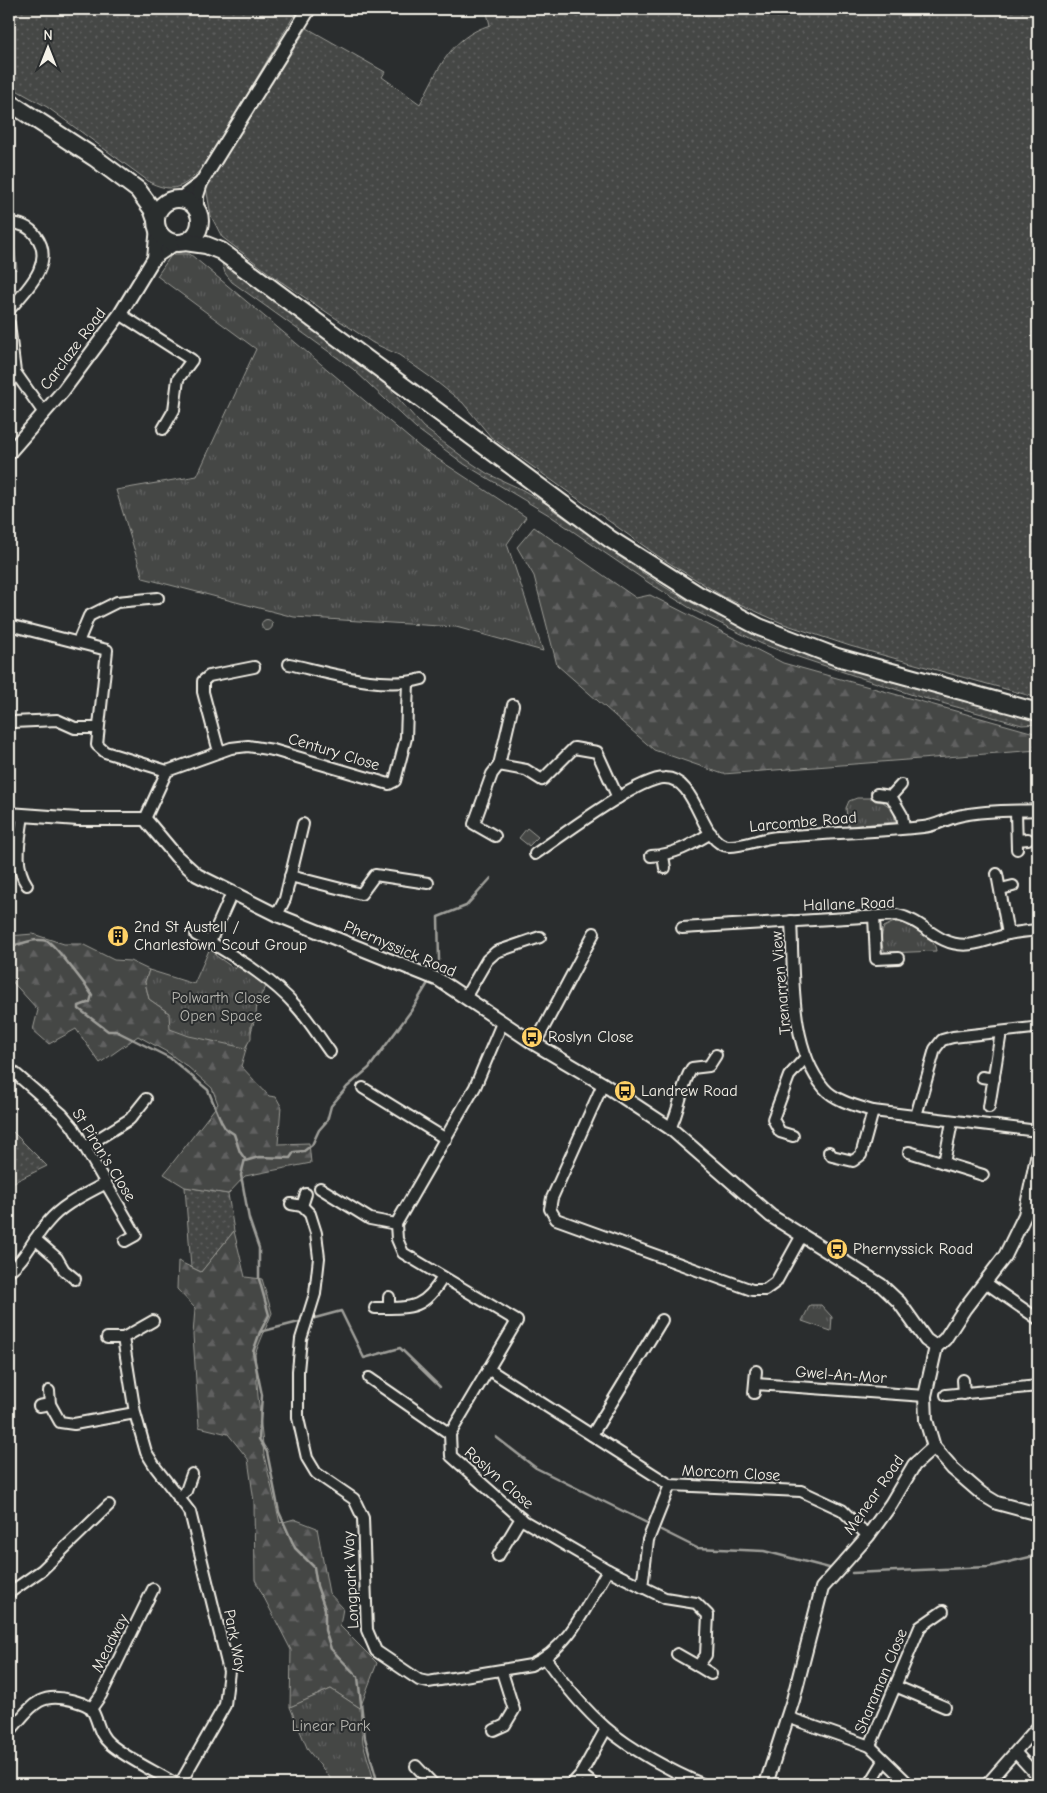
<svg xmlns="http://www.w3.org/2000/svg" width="1047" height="1793" viewBox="0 0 1047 1793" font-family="'Comic Neue',sans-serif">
	<defs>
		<pattern id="grass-dots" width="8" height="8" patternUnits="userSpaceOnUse" patternTransform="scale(1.25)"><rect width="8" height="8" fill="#444645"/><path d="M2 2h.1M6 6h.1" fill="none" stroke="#606160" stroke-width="1.8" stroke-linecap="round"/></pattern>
		<pattern id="forest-firs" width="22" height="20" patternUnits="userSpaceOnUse" patternTransform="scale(1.25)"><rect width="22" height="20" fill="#444645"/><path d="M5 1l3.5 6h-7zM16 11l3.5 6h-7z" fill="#606160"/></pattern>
		<pattern id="park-tufts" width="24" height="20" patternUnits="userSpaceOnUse" patternTransform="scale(1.25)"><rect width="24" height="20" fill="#444645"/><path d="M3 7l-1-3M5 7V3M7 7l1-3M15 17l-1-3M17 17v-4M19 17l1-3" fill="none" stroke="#606160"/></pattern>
	</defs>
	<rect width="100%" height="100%" fill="#2a2d2e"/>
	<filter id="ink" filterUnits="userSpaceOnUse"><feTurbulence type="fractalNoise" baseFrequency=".02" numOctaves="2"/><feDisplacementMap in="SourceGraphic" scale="10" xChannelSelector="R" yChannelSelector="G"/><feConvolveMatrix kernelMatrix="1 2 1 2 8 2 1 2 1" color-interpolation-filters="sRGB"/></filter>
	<g filter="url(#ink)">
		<g fill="url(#grass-dots)" stroke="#9c9c96">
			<path d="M9 9H298L205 165C187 184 177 195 151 183L47 107 9 86Z"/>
			<path d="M486 9H1038V698L850 646 784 624 724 597 658 556 491 437 463 403 433 379 399 355 373 343 274 277 222 237 211 216 206 187 307 28 385 72 382 77 420 104C439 69 449 38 490 25Z"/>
			<polygon points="14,243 17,269 9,270 9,244"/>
			<path d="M222 263 383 381 423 427 467 460 488 474 521 489 552 507 553 510C597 539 639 573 685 599 759 639 835 665 915 688L916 686 1028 718 1038 724 1022 725 913 695 789 654 762 644 695 611 649 583 549 515 464 464 417 429 353 369 232 282 225 273Z"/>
			<polygon points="9,1128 47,1166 12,1183 9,1188"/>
			<polygon points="185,1187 228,1194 234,1231 201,1272 191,1267"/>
		</g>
		<g fill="url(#forest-firs)" stroke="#9c9c96">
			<polygon points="534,527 636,598 650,595 783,663 1038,734 1038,750 723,774 654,750 557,665 534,576 517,547"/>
			<polygon points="33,934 64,944 82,944 114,960 130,961 149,970 145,982 149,999 169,1013 256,1015 241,1066 269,1096 276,1097 281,1106 278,1144 309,1143 311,1163 245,1176 228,1194 185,1187 164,1174 218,1104 212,1088 188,1067 167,1052 138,1036 100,1063 76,1029 49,1044 33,1030 38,1010 9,978 9,936"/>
			<polygon points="234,1231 245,1277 262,1279 272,1313 255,1354 258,1396 264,1455 280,1523 294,1519 317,1528 329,1593 343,1608 340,1626 377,1663 360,1708 331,1689 290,1707 291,1650 255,1580 254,1502 248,1459 228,1434 199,1427 193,1335 195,1308 177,1289 178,1261 201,1272"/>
		</g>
		<g fill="url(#park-tufts)" stroke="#9c9c96">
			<polygon points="172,254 190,254 421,448 526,517 507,544 543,651 456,627 294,617 143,578 116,490 197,476 256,349 157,276"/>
			<circle cx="267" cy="625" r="5.5"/>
			<polygon points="857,798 873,798 875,801 883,802 893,809 896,822 848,826 846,808 849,801"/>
			<polygon points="527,828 538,837 529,846 519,838"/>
			<path d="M894 922C908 922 935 936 936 951L886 953C880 947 881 934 884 927Z"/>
			<polygon points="210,948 217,951 215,955 235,969 240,963 268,984 257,1001 256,1015 251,1025 251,1038 245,1048 189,1036 170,1029 169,1013 149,999 145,982 149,970 194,984"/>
			<polygon points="810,1305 821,1305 832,1317 831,1331 802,1321"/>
			<polygon points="331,1689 360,1708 363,1743 375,1784 335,1784 308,1750 290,1707"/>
		</g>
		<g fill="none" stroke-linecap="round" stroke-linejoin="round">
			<g stroke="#9f9f9a" stroke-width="2.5">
				<path d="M9 946C22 945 33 937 47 941 53 942 87 987 92 995L90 1002 79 1006V1009L108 1031H116L170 1058 208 1090 221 1121 225 1128 234 1134 240 1152 245 1159 241 1175 249 1219 259 1248V1279L269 1315 260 1332 253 1352 262 1395 259 1439 267 1452 279 1512 295 1548 314 1567 317 1586 325 1609V1630L331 1649 358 1677 365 1738 378 1784"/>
				<polyline points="439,960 438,917 466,906 491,878"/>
				<polyline points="245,1161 259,1157 290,1158 294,1152 304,1151 312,1145 319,1130 327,1121 331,1106 347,1087 369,1068 411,1011 428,983"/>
				<polyline points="315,1318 341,1311 364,1358 400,1348 440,1387"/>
				<polyline points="260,1332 299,1322"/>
				<polyline points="496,1437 536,1468 647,1523"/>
				<polyline points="661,1530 697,1548 764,1551 833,1569"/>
				<polyline points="852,1573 988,1567 1038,1555"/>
			</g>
			<g stroke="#f4f1e8" stroke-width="14">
				<g id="minor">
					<path d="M9 223C19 223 30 227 36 236 56 263 26 290 9 310"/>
					<polyline points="120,314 192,360 178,379 174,410 163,429"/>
					<polyline points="9,324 15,372 44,413"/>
					<polyline points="9,625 107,650 97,745 105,752 167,771"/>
					<polyline points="78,642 89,616 117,602 158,598"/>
					<path d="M289 664C329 673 382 690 422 679"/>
					<polyline points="13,722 57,720 75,728 98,728"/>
					<polyline points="219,752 203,692 203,681 209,676 254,667"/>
					<polyline points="499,765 513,705"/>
					<polyline points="901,785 891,796 902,815 904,828"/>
					<polyline points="877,794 891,796"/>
					<polyline points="1016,811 1017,849"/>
					<path d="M23 815C20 839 13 865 27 885"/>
					<polyline points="145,819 167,771 231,748 248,746 273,750 389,784 395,781 406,738 408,682"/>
					<polyline points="495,836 474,824 492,774 499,765 526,770 542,780 574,748 597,752 618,798"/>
					<polyline points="1017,840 1028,839"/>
					<path d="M535 854C560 837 638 778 664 778 698 777 700 844 728 846 742 847 762 838 777 837 825 833 874 832 923 827 937 826 949 817 963 815 987 810 1014 811 1038 810"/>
					<path d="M651 856C674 855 691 845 711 833"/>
					<polyline points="663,856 665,868"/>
					<polyline points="997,874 1008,934"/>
					<polyline points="290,876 361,894 375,875 428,883"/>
					<polyline points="1001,889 1013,886"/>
					<path d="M232 893 210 942C240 960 272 979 296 1006 309 1020 319 1037 330 1052"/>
					<polyline points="277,915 285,899 303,824"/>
					<polyline points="874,916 876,959 898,958"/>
					<path d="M791 921C794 973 789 1047 824 1088 835 1101 857 1106 873 1111L1038 1131"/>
					<path d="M682 928 897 915C917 919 927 932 944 940 967 951 986 940 1008 934 1018 932 1028 931 1038 930"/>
					<polyline points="196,935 210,942"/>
					<polyline points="466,996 487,960 496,952 540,937"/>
					<polyline points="502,1023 475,1087 396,1224 397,1239 403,1253 517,1321 450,1434 451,1456 524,1521 608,1570 665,1598 696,1603 708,1615 706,1655 698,1666 677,1654"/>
					<polyline points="535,1044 594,933"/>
					<polyline points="9,1068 62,1114 73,1127 136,1235 125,1241"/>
					<polyline points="982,1077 994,1079"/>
					<polyline points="603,1084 552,1198 550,1209 556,1219 752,1290 765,1290 776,1282 802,1235"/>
					<polyline points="363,1088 446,1139"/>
					<polyline points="989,1107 1001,1032"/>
					<polyline points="916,1116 935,1049 942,1040 953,1037 1033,1028"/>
					<polyline points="952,1122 944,1163 983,1175"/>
					<path d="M670 1128C681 1108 680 1086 692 1068L709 1066 716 1055"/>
					<polyline points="793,1136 780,1132 773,1119 789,1076 806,1057"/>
					<polyline points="85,1147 130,1119 146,1099"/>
					<polyline points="829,1152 832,1156 853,1161 861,1155 873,1111"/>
					<polyline points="909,1152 944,1163"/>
					<polyline points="320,1188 370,1219 396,1224"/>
					<path d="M291 1204 302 1206 310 1214 316 1233 319 1258 315 1294 301 1339 298 1371V1418L307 1458 316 1473 354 1499 363 1518 367 1630 376 1651 419 1680 428 1682 531 1665C569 1649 587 1604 608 1570"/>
					<polyline points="302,1206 306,1194"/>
					<polyline points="35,1239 57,1258 64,1270 75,1279"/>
					<path d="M9 1271C26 1259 34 1237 48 1222 63 1204 86 1194 106 1183"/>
					<polyline points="986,1283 1038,1319"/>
					<polyline points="389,1297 389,1308"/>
					<path d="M375 1308C411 1308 424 1310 443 1277"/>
					<polyline points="153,1321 123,1338 135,1413 146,1452 156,1468 190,1512 229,1671 225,1705 180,1784"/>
					<polyline points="107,1338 123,1338"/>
					<polyline points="488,1369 670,1485 801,1491 842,1510 868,1536"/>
					<polyline points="369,1378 450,1434"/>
					<polyline points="963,1380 964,1394"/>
					<polyline points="755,1384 925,1396"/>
					<polyline points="49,1391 50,1404 60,1422 74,1424 135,1413"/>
					<polyline points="754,1393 756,1371"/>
					<polyline points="946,1395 1038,1386"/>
					<polyline points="39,1406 50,1404"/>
					<polyline points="592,1435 662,1320"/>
					<polyline points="179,1499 186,1491 192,1474"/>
					<polyline points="498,1556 521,1518"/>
					<polyline points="642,1587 648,1540 670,1485"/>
					<polyline points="9,1593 42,1570 109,1505"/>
					<path d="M546 1659C563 1683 584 1709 606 1728 630 1749 673 1772 702 1784"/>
					<polyline points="698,1666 711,1674"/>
					<polyline points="895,1686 945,1707"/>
					<polyline points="91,1709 101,1695 153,1589"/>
					<polyline points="787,1717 870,1746 909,1784"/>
					<polyline points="494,1730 505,1725 514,1710 502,1672"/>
					<path d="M9 1732C30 1709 37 1691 71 1700 78 1702 88 1704 92 1710 99 1722 98 1734 110 1744 129 1760 155 1771 176 1784"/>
					<polyline points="870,1746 920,1627 943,1611"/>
					<polyline points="1016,1753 1038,1777"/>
					<polyline points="416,1766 433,1784"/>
					<polyline points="581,1774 593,1784"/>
					<polyline points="572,1784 581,1774 606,1729"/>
					<polyline points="870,1784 884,1761"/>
					<polyline points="987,1784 1038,1726"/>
				</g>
			</g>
			<g stroke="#f4f1e8" stroke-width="16">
				<g id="tertiary">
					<polyline points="178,200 201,183"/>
					<polyline points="197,211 197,196 201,183 309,9"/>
					<polyline points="154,258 176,243"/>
					<polyline points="9,453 63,391 120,314 154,258 157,227"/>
					<polyline points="9,814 78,819 145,819 176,856 197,875 277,915 439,980 535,1044 603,1084 670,1128 771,1216 881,1285 899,1302 926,1340 936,1347"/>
					<polyline points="1038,1152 1025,1215 1005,1256 965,1308 945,1339 936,1347 925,1396 926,1420 934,1447 953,1469 982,1494 997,1503 1038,1514"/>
					<polyline points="766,1784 793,1700 822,1588 868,1536 891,1504 914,1465 934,1447"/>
				</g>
			</g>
			<g stroke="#f4f1e8" stroke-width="20">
				<g id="trunk">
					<polyline points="9,102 95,158 138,190 152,209 156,220"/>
					<circle cx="178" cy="221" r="22"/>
					<polyline points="185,242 206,245 221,251 610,539 697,594 759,627 837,657 1038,712"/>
				</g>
			</g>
			<use href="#minor" stroke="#2a2d2e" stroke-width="10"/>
			<use href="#tertiary" stroke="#2a2d2e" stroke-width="12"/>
			<use href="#trunk" stroke="#2a2d2e" stroke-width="16"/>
		</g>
	</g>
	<defs>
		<g id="building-disc" transform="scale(1.125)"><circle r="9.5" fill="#ffd166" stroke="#2a2d2e"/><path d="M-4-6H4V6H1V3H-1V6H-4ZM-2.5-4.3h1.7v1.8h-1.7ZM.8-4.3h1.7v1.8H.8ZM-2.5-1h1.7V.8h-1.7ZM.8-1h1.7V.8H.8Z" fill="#111"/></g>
		<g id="bus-disc" transform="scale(1.125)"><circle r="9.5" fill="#ffd166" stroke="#2a2d2e"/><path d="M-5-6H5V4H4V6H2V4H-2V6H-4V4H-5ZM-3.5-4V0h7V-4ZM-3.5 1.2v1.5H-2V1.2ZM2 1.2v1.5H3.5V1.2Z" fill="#111"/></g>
	</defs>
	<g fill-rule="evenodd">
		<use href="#building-disc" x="118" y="936"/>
		<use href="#bus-disc" x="532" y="1037"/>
		<use href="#bus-disc" x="625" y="1091"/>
		<use href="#bus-disc" x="837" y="1249"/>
	</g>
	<g text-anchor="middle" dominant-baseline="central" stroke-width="4" stroke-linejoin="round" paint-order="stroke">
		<g font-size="16" fill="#f4f1e8" stroke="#2a2d2e">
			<text transform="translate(73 349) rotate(-53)">Carclaze Road</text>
			<text transform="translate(334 752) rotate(17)">Century Close</text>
			<text transform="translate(803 822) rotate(-5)">Larcombe Road</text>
			<text transform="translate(849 904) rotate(-2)">Hallane Road</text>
			<text transform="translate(400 949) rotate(23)">Phernyssick Road</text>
			<text transform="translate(781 983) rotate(-95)">Trenarren View</text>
			<text transform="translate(104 1155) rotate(58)">St Piran's Close</text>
			<text transform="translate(841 1375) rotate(4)">Gwel-An-Mor</text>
			<text transform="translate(731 1473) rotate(3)">Morcom Close</text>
			<text transform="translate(499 1478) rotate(41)">Roslyn Close</text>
			<text transform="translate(874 1495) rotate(-55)">Menear Road</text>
			<text transform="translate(351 1580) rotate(-93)">Longpark Way</text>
			<text transform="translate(235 1641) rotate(79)">Park Way</text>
			<text transform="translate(110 1643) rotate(-63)">Meadway</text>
			<text transform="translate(881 1681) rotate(-67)">Sharaman Close</text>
		</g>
		<g font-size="16" fill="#f4f1e8" stroke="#2a2d2e" text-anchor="start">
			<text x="134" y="927">2nd St Austell /<tspan x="134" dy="18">Charlestown Scout Group</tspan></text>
			<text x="548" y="1037">Roslyn Close</text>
			<text x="641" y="1091">Landrew Road</text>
			<text x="853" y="1249">Phernyssick Road</text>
		</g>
		<g font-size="16" fill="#b6b5af" stroke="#2a2d2e">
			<text x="221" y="998">Polwarth Close<tspan x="221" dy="18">Open Space</tspan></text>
			<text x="331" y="1726">Linear Park</text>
		</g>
	</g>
	<rect width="1047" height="1793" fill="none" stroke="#2a2d2e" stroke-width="30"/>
	<rect x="15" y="15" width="1017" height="1763" fill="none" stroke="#f4f1e8" stroke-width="2" filter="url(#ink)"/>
	<g transform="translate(48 48)" stroke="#2a2d2e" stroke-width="4" paint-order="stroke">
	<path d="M0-4L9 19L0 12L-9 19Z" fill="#f4f1e8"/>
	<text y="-8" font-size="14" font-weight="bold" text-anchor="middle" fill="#f4f1e8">N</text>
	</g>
</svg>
